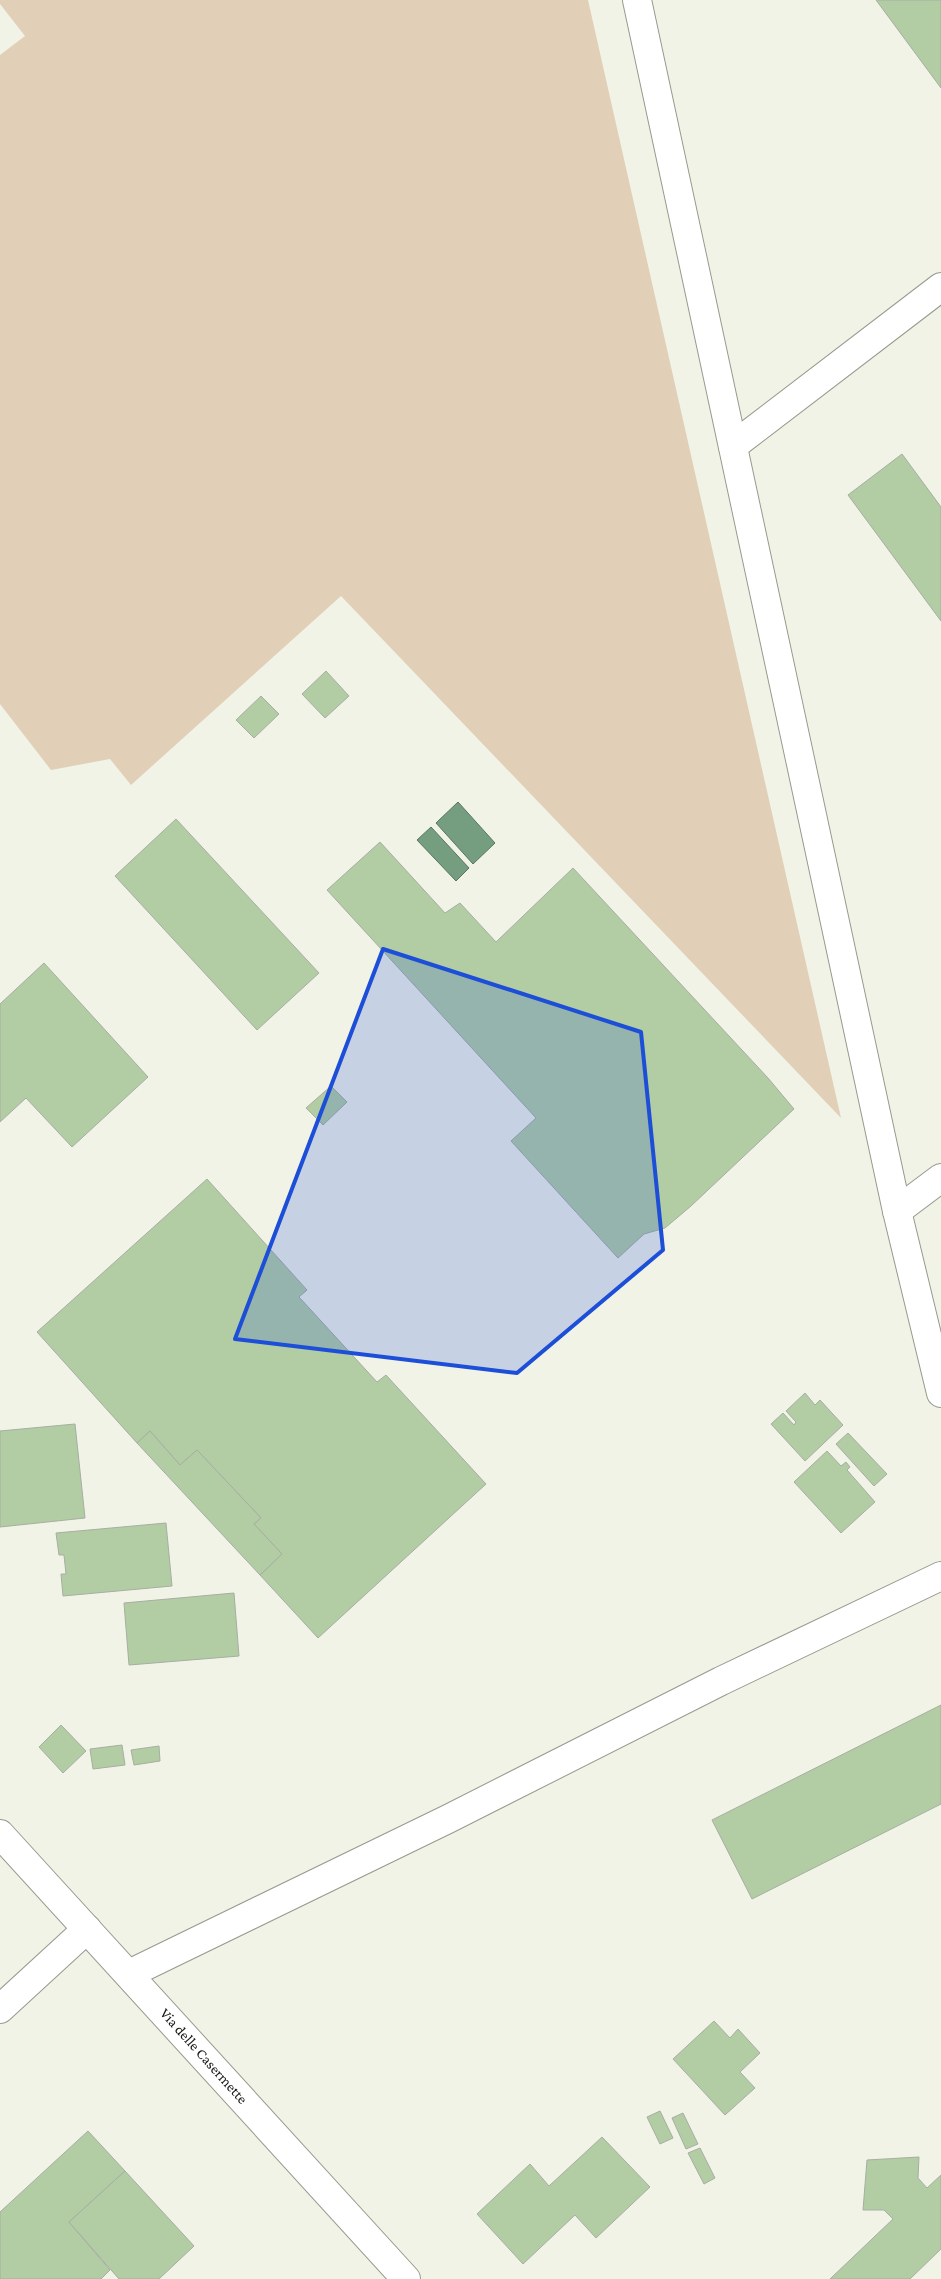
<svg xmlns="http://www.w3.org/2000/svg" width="941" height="2279" viewBox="0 0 941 2279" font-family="'Crimson Pro',serif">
	<rect width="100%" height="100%" fill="#f0f3e6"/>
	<polygon fill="#e1d0b7" points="0,0 588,0 841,1118 341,596 131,785 110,759 51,770 0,704 0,55 25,36 0,4"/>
	<g fill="#759e80" stroke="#58765f">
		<polygon points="458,802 495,843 473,864 436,823"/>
		<polygon points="431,827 469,868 456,881 417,840"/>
	</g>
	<g fill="#b2cda3" stroke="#a7aea3">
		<polygon points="876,0 941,0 941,88"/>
		<polygon points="902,454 941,507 941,621 848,495"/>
		<polygon points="326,671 349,696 325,718 302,694"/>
		<polygon points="261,696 279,714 254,738 236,720"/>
		<polygon points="176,819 319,973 257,1030 115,876"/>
		<polygon points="380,842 445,913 460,903 496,942 573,868 768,1078 794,1109 691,1206 665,1228 644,1234 618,1258 511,1141 536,1118 327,890"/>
		<polygon points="44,963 148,1077 72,1147 26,1098 0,1122 0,1004"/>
		<polygon points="331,1086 347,1102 323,1125 306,1108"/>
		<polygon points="207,1179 307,1290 299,1297 377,1382 386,1375 486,1484 318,1638 260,1575 282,1554 254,1524 261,1518 197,1450 180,1465 150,1431 137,1443 37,1332"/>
		<polygon points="805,1393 815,1405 820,1400 843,1425 805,1461 771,1424 783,1413 794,1425 796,1422 786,1411"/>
		<polygon points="75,1424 85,1518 0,1527 0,1431"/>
		<polygon points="150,1431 180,1465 197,1450 261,1518 254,1524 282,1554 260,1575 137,1443"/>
		<polygon points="848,1433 887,1474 874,1486 836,1444"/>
		<polygon points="827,1451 841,1466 846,1462 850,1467 847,1470 875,1502 841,1533 794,1482"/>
		<polygon points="166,1523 172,1586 63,1596 61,1574 66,1574 64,1555 59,1555 56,1533"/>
		<polygon points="234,1593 239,1656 129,1665 124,1603"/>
		<polygon points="941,1705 941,1804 752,1899 712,1820"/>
		<polygon points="61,1725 86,1751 63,1773 39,1747"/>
		<polygon points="122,1745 125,1765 93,1769 90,1749"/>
		<polygon points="159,1746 160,1761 134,1765 131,1750"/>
		<polygon points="714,2021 730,2038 738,2029 760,2053 740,2072 755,2088 725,2115 673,2059"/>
		<polygon points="660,2111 673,2138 660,2144 647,2117"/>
		<polygon points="683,2113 698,2144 686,2149 672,2118"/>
		<polygon points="88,2131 125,2171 69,2222 110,2270 101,2279 0,2279 0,2212"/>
		<polygon points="602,2137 650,2187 596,2238 575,2215 523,2264 477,2214 530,2164 549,2186"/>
		<polygon points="700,2148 715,2178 704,2184 688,2153"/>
		<polygon points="919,2157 918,2178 927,2188 941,2175 941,2249 910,2279 830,2279 893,2219 884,2210 863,2210 867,2160"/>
		<polygon points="125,2171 194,2246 159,2279 119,2279 69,2222"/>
	</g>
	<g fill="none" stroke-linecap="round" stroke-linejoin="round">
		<g stroke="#979a8e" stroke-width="30">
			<g id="minor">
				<polyline points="637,0 897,1211 941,1393"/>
				<polyline points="733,446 941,287"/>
				<polyline points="897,1211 941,1178"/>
				<polyline points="0,1834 406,2279"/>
				<polyline points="129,1974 448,1819 721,1681 941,1576"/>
				<polyline points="0,2009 87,1929"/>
			</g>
		</g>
		<use href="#minor" stroke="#fff" stroke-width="28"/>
	</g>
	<path fill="#1d4ed8" fill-opacity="0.2" stroke="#1d4ed8" stroke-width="4" stroke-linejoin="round" d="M383 949 641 1032 663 1250 517 1373 235 1339Z"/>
	<g text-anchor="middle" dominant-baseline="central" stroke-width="4" stroke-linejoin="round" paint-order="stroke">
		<g font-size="15" fill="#161713" stroke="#fff">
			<text transform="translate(204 2056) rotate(48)">Via delle Casermette</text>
		</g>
	</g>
</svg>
